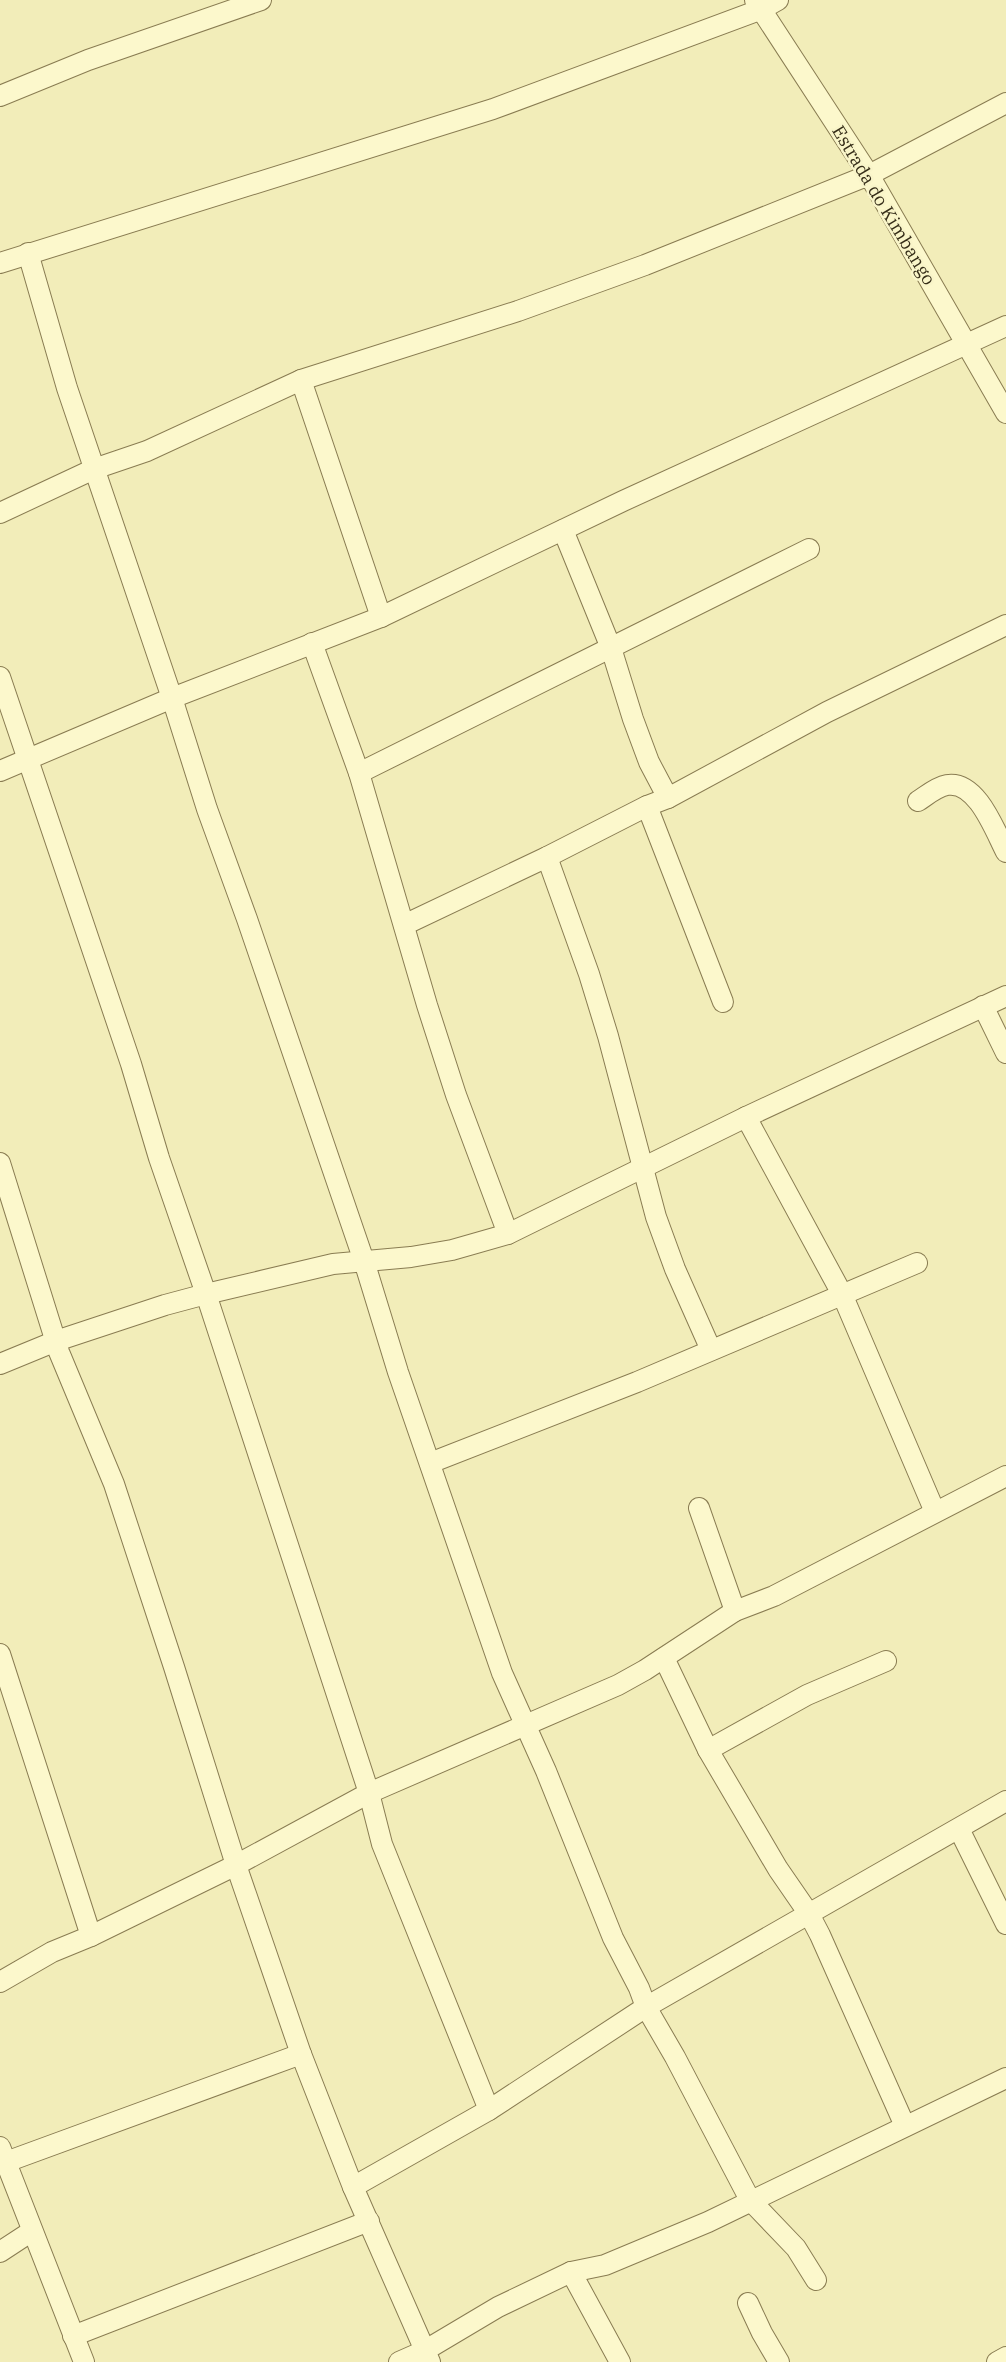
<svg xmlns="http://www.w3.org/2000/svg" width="1006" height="2362" viewBox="0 0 1006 2362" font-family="'IBM Plex Serif',serif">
	<rect width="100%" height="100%" fill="#f2edb9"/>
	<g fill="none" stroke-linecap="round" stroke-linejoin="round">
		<g stroke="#897c52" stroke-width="22">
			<g id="minor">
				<polyline points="755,0 869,175 1006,413"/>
				<polyline points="0,96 88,60 261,0"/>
				<polyline points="28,253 67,388 172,698 207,809 247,919 364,1261 398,1372 502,1673 546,1771 613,1938 639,1988 646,2007 675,2057 750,2200 796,2248 816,2280"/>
				<polyline points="0,263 493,109 762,9 778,0"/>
				<polyline points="301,380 381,617"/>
				<polyline points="0,513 94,469 147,451 301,380 518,311 645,265 869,175 1006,103"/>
				<polyline points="563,530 611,648 633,719 649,762 668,798"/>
				<polyline points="312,643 359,773 427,1005 456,1095 508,1234"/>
				<polyline points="0,677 131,1064 159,1158 206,1294 369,1793 382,1844 489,2110"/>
				<polyline points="0,771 172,698 381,617 623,501 1006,326"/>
				<polyline points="359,773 809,549"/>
				<path d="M918 801C926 796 936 787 947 785 977 780 995 831 1006 852"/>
				<polyline points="647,806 723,1002"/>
				<polyline points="547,857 589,974 608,1036 656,1217 675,1269 711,1350"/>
				<polyline points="404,925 547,857 647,806 668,798 827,712 1006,625"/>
				<polyline points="983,1006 1006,1053"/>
				<polyline points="746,1117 842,1294 935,1512"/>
				<polyline points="0,1163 59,1352 114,1484 174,1667 236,1865 301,2054 353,2187 430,2362"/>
				<polyline points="0,1364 56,1341 165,1305 206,1294 333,1264 411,1257 452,1250 508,1234 746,1117 1006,996"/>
				<polyline points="430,1463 637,1382 917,1263"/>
				<polyline points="699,1508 735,1611"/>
				<polyline points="0,1654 91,1936"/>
				<polyline points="664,1658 708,1750 778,1869 809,1914 820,1935 905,2126"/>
				<polyline points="708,1750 807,1695 886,1661"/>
				<polyline points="959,1829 1006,1924"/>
				<polyline points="0,1982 52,1952 91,1936 236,1865 369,1793 618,1685 645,1670 735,1611 774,1596 1006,1476"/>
				<polyline points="0,2147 84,2362"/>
				<polyline points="6,2162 301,2054"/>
				<polyline points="353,2187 489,2110 646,2007 1006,1801"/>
				<polyline points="0,2252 32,2231"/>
				<polyline points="571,2272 620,2362"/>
				<polyline points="748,2303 762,2333 779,2362"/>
				<polyline points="73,2336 369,2221"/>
				<polyline points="399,2362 424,2351 498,2307 571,2272 605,2265 708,2222 1006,2078"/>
				<polyline points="997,2362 1006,2357"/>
			</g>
		</g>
		<use href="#minor" stroke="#fcf8cc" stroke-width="20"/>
	</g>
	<g text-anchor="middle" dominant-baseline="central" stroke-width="5" stroke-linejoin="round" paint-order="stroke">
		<g font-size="18" fill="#362e19" stroke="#f9f5c9">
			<text transform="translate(884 205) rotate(59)">Estrada do Kimbango</text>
		</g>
	</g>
</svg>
